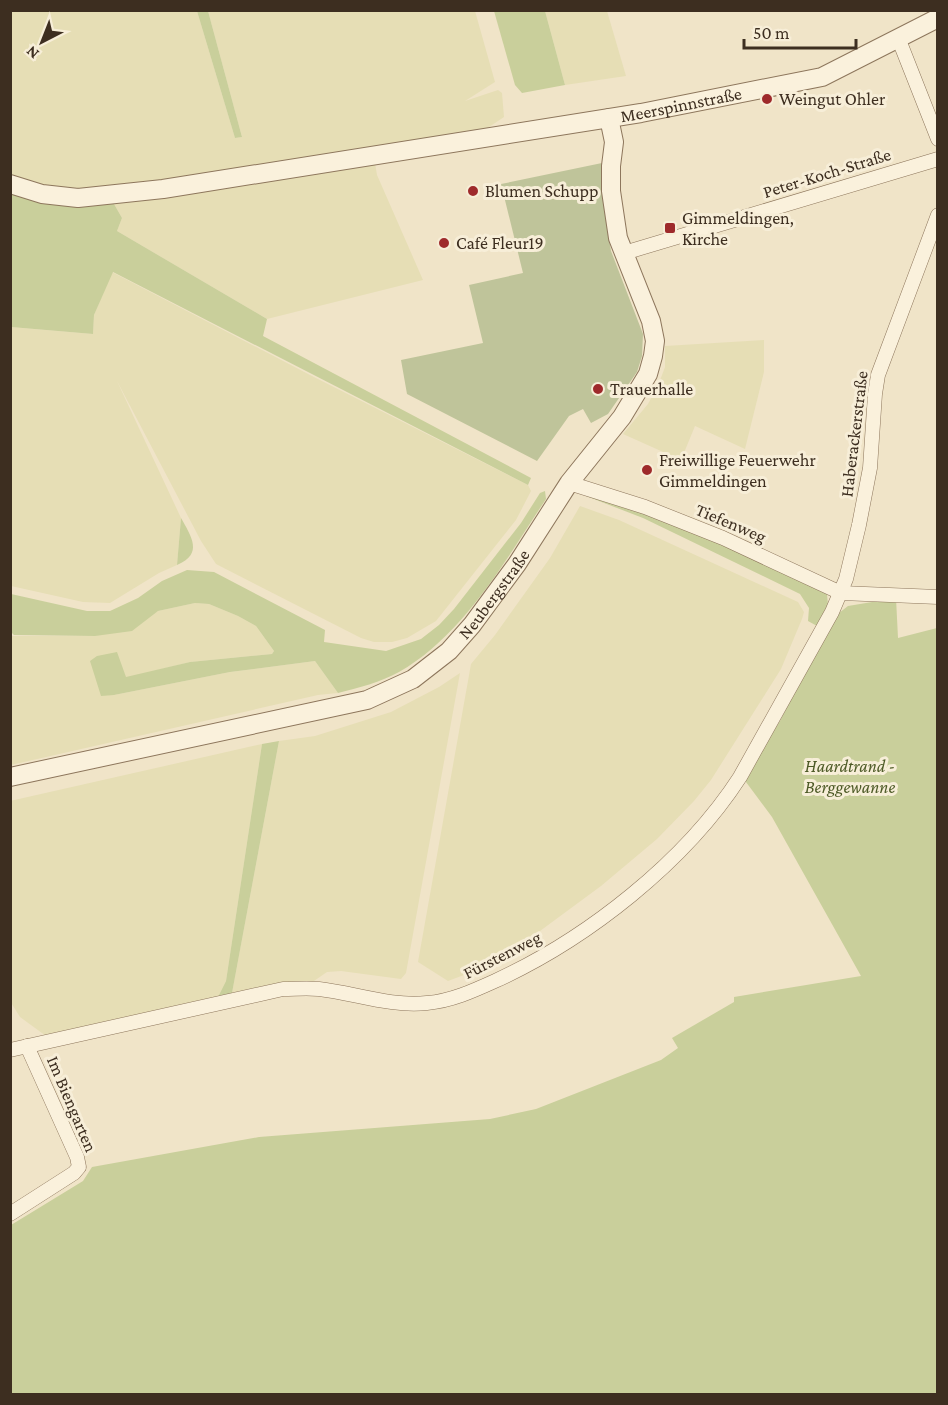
<svg xmlns="http://www.w3.org/2000/svg" width="948" height="1405" viewBox="0 0 948 1405" font-family="'Crimson Pro',serif">
	<rect width="100%" height="100%" fill="#f0e4c8"/>
	<g fill="#e6deb5">
		<polygon points="10,11 197,11 235,138 242,137 208,11 475,11 495,82 465,101 498,90 502,93 504,117 486,129 202,178 62,191 11,178"/>
		<polygon points="545,11 607,11 626,76 565,85"/>
		<polygon points="375,163 377,175 423,280 267,319 117,231 122,218 114,204"/>
		<polygon points="112,272 310,375 528,485 531,491 516,520 436,621 407,638 392,642 374,642 361,638 216,564 201,541 117,381 181,518 177,565 159,573 110,603 83,602 11,586 10,327 93,334 94,315"/>
		<polygon points="764,340 764,372 745,449 695,426 681,460 623,434 648,404 659,383 665,367 665,346"/>
		<polygon points="580,506 619,520 798,602 804,612 802,619 781,669 711,780 694,801 657,839 601,886 540,931 464,975 448,981 418,962 471,664 495,635 550,558"/>
		<polygon points="195,603 209,604 238,616 256,626 274,651 272,654 190,662 126,678 114,695 230,672 315,661 338,693 318,695 11,765 11,636 95,636 158,611"/>
		<polygon points="460,673 406,973 401,979 341,971 327,972 311,983 288,983 232,993 279,741 315,736 391,712 439,687"/>
		<polygon points="262,744 226,981 218,997 46,1036 20,1017 10,1001 10,801"/>
	</g>
	<g fill="#c9cf9b">
		<polygon points="197,11 208,11 242,137 235,138"/>
		<polygon points="494,11 545,11 565,85 522,93 515,85"/>
		<polygon points="10,192 73,206 114,204 122,218 117,231 267,319 263,336 531,478 528,485 113,272 94,315 93,334 11,327"/>
		<path d="M545 491 546 499C506 559 464 635 399 672 381 682 358 688 338 693L315 661 230 672 114 695 101 696 90 661 97 656 117 652 126 677 190 662 272 654 274 651 256 626 238 616 209 604 195 603 158 611 132 631 95 636 14 635 11 632V594L87 611H110L138 598 162 581 187 570 214 572 325 630 324 642 386 651 421 639 439 625 454 609 521 523 540 493Z"/>
		<polygon points="589,495 655,515 730,547 827,594 828,605 817,626 808,621 809,608 800,594 643,518 586,496"/>
		<path d="M181 518C191 536 204 554 177 565Z"/>
		<polygon points="896,598 898,638 937,628 937,1394 11,1394 11,1225 83,1181 92,1167 259,1137 490,1119 536,1109 661,1060 678,1048 672,1038 734,1002 734,997 861,976 772,817 743,778 780,721 811,659 839,613 848,606"/>
		<polygon points="279,741 232,993 218,997 226,981 262,744"/>
	</g>
	<polygon fill="#bfc49a" points="602,163 603,200 611,251 643,334 642,356 637,372 608,414 591,423 583,409 569,416 537,461 407,394 401,360 483,343 469,285 523,273 501,184"/>
	<g fill="none" stroke-linecap="round" stroke-linejoin="round">
		<g stroke="#8d765c" stroke-width="15">
			<g id="minor">
				<polyline points="899,40 938,139"/>
				<polyline points="624,253 938,159"/>
				<polyline points="569,483 645,507 723,538 841,593 938,597"/>
				<path d="M10 1050 283 989C295 989 307 988 319 989 354 993 391 1007 427 1003 451 1001 473 991 495 981 587 939 685 862 740 777L832 612 846 579 859 525 870 468 875 394 878 375 938 215"/>
				<polyline points="10,1214 74,1173 79,1167 77,1157 27,1046"/>
			</g>
		</g>
		<g stroke="#8d765c" stroke-width="20">
			<g id="tertiary">
				<path id="s1" d="M10 184 42 194 78 198 163 189 641 113 822 77 938 18"/>
				<path id="s2" d="M10 777 367 700 413 679 449 651 472 625 517 564 569 483 622 417 648 374 653 356 655 341 651 321 618 238 611 191V166L614 142 609 118"/>
			</g>
		</g>
		<use href="#minor" stroke="#faf1dc" stroke-width="14"/>
		<use href="#tertiary" stroke="#faf1dc" stroke-width="18"/>
	</g>
	<g fill="#9e2a2b" stroke="#f7eed8" stroke-width="2">
		<circle cx="767" cy="99" r="6"/>
		<circle cx="473" cy="191" r="6"/>
		<rect x="664" y="222" width="12" height="12" rx="3"/>
		<circle cx="444" cy="243" r="6"/>
		<circle cx="598" cy="389" r="6"/>
		<circle cx="647" cy="470" r="6"/>
	</g>
	<g text-anchor="middle" dominant-baseline="central" stroke-width="6" stroke-linejoin="round" paint-order="stroke">
		<g font-size="18" fill="#3d2e20" stroke="#f7eed8" text-anchor="start">
			<text x="779" y="99">Weingut Ohler</text>
			<text x="485" y="191">Blumen Schupp</text>
			<text x="682" y="218">Gimmeldingen,<tspan x="682" dy="21">Kirche</tspan></text>
			<text x="456" y="243">Café Fleur19</text>
			<text x="610" y="389">Trauerhalle</text>
			<text x="659" y="460">Freiwillige Feuerwehr<tspan x="659" dy="21">Gimmeldingen</tspan></text>
		</g>
		<g font-size="18" fill="#3d2e20" stroke="#f7eed8">
			<text stroke="none"><textPath href="#s1" startOffset="680">Meerspinnstraße</textPath></text>
			<text transform="translate(827 173) rotate(-17)">Peter-Koch-Straße</text>
			<text transform="translate(854 434) rotate(-83)">Haberackerstraße</text>
			<text transform="translate(731 523) rotate(23)">Tiefenweg</text>
			<text stroke="none"><textPath href="#s2" startOffset="534">Neubergstraße</textPath></text>
			<text transform="translate(502 955) rotate(-27)">Fürstenweg</text>
			<text transform="translate(72 1104) rotate(67)">Im Biengarten</text>
		</g>
		<g font-size="18" font-style="italic" fill="#4d5a26" stroke="#f7eed8">
			<text x="850" y="766">Haardtrand -<tspan x="850" dy="21">Berggewanne</tspan></text>
		</g>
	</g>
	<rect width="948" height="1405" fill="none" stroke="#3d2e20" stroke-width="24"/>
	<g transform="translate(42 42) rotate(222)" stroke="#f7eed8" stroke-width="4.5" paint-order="stroke">
	<path d="M0-4.5L10 22L0 15L-10 22Z" fill="#3d2e20"/>
	<text y="-9" font-size="16" font-weight="bold" text-anchor="middle" fill="#3d2e20">N</text>
	</g>
	<path d="M744 39v9h112v-9" fill="none" stroke="#3d2e20" stroke-width="3"/>
	<text x="753" y="39" font-size="18" fill="#3d2e20" stroke="#f7eed8" stroke-width="4.5" paint-order="stroke">50 m</text>
</svg>
